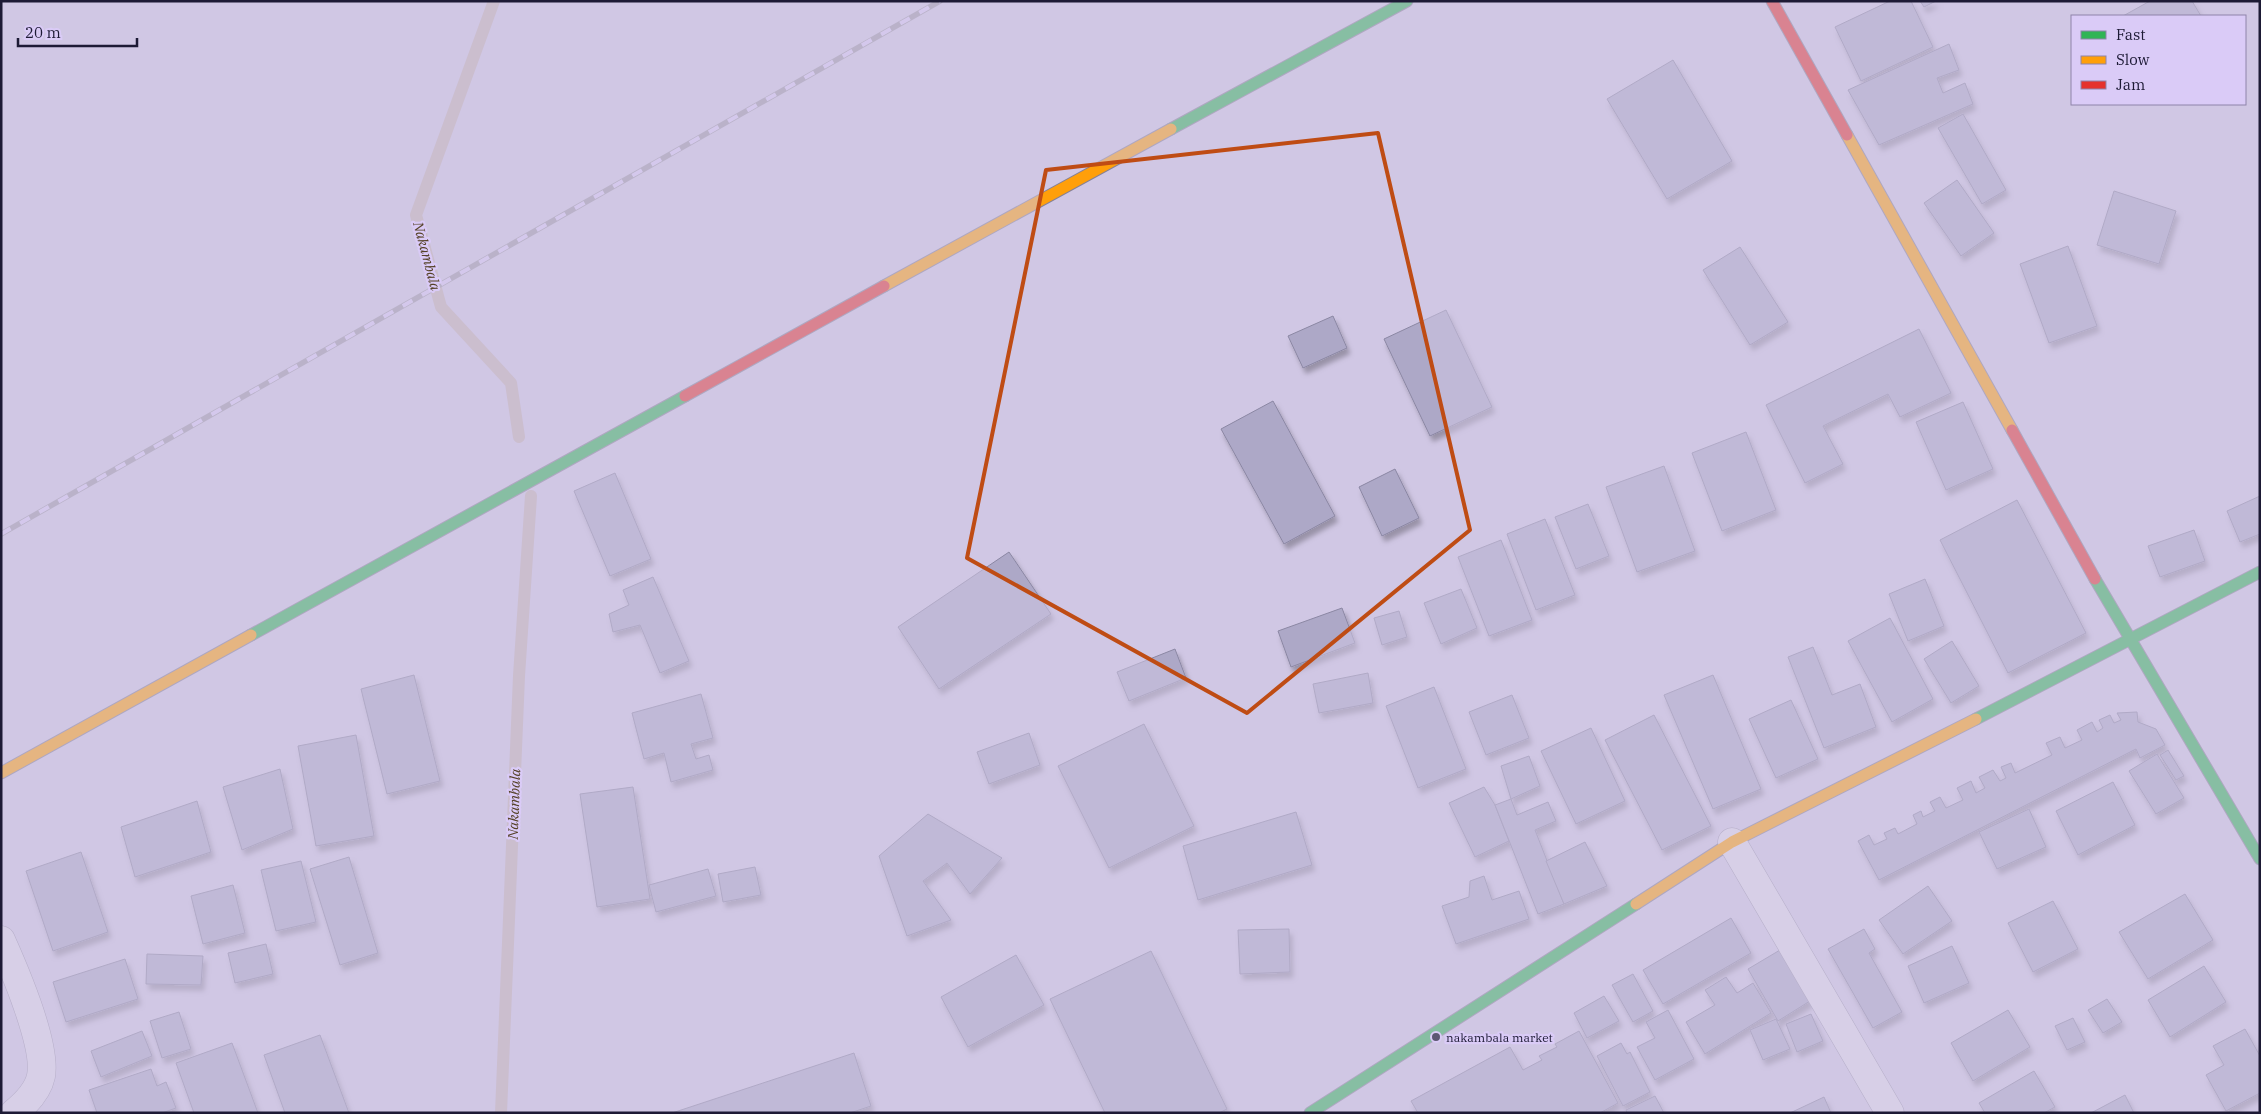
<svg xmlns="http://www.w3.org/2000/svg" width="2261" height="1114" viewBox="0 0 2261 1114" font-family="'IBM Plex Serif',serif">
	<defs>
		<filter id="shadow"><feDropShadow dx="3" dy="5.5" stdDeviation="2.5" flood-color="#0004"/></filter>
	</defs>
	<rect width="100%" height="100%" fill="#d0c7e4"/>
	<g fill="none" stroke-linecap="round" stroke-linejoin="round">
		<g stroke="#c5b3b4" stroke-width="12">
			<polyline points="494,1 416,215 441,307 511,383 519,437"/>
			<polyline points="501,1113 519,676 531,496"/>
		</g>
	</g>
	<g fill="#ada8c7" stroke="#8b87a3" filter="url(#shadow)">
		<polygon points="1890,1 1911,1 1933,47 1861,81 1835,27"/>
		<polygon points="1920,1 1936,1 1924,7"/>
		<polygon points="2150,1 2192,1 2201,16 2123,16"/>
		<polygon points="1949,44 1959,70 1937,78 1943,93 1965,83 1973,104 1879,145 1848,90"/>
		<polygon points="1673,60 1732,161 1667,199 1607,99"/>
		<polygon points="1963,114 2006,190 1982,204 1938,128"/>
		<polygon points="1957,180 1994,233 1961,256 1924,203"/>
		<polygon points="2114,191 2176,211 2159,264 2097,245"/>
		<polygon points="2068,246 2097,326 2049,343 2020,264"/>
		<polygon points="1740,247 1788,322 1750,345 1703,270"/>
		<polygon points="1446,310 1492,407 1430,436 1384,339"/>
		<polygon points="1333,316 1347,348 1303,368 1288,336"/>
		<polygon points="1919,329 1951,393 1900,417 1888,394 1823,426 1843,464 1805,483 1766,405"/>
		<polygon points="1273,401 1335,516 1284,544 1221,429"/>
		<polygon points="1963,402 1993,469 1946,490 1916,422"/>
		<polygon points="1746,432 1776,510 1722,531 1692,453"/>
		<polygon points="1664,466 1695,551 1637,572 1606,487"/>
		<polygon points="1395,469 1419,518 1382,536 1359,487"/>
		<polygon points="615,473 651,559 610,576 574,491"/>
		<polygon points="2260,496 2260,534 2240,542 2227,511"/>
		<polygon points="2017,500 2086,633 2008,673 1940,540"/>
		<polygon points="1588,504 1609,556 1576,569 1555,517"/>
		<polygon points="1545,519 1575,595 1536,610 1507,534"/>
		<polygon points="2194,530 2205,561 2160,577 2148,546"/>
		<polygon points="1501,540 1532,620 1489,636 1458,557"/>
		<polygon points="1009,552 1051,614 939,689 898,627"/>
		<polygon points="653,577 689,661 660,673 640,625 613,632 609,614 629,605 623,590"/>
		<polygon points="1925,579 1944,626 1908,641 1889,594"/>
		<polygon points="1461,589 1477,628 1441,644 1424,603"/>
		<polygon points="1342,608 1355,643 1291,667 1278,631"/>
		<polygon points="1399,611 1407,637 1382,645 1374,618"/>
		<polygon points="1890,618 1933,699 1892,722 1848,641"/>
		<polygon points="1952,641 1979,686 1951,703 1924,659"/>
		<polygon points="1813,647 1832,695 1860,684 1876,727 1824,748 1788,657"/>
		<polygon points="1175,649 1186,678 1129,701 1117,672"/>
		<polygon points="1368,673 1373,703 1319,713 1313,684"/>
		<polygon points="414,675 440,781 387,794 361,689"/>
		<polygon points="1713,675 1761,789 1713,809 1664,695"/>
		<polygon points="1434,687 1466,769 1418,788 1386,706"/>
		<polygon points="701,694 713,738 691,744 696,759 709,755 713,770 671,782 664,753 644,759 632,713"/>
		<polygon points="1512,695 1529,738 1486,755 1469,712"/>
		<polygon points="1791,700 1818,759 1776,778 1749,719"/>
		<polygon points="2137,712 2138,722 2156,729 2165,745 2140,758 2136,749 1879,880 1858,841 1869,835 1874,845 1887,839 1884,833 1895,828 1898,834 1917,824 1913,815 1921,811 1923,817 1935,811 1930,802 1940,797 1946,808 1963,800 1957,788 1971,781 1976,793 1985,788 1979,777 1993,770 2000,781 2006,778 2001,767 2011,763 2015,773 2052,755 2046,743 2060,737 2065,748 2082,740 2077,730 2092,722 2097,732 2103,728 2099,720 2110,715 2114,723 2121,720 2117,713"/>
		<polygon points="1654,715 1711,826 1662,850 1605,740"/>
		<polygon points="1144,724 1194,826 1109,868 1058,766"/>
		<polygon points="1591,728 1625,801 1576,824 1541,751"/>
		<polygon points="1029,733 1040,765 989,784 977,752"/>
		<polygon points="356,735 374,836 316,846 298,746"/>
		<polygon points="2168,750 2184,776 2176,780 2160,755"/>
		<polygon points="2157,754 2184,798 2156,814 2129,771"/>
		<polygon points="1529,756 1540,786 1511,799 1501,766"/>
		<polygon points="280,769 293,829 242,850 223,787"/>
		<polygon points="2113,782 2135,825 2078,855 2056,811"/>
		<polygon points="633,787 650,899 597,907 580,794"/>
		<polygon points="1484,787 1495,805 1509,841 1475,857 1449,803"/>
		<polygon points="1511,799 1517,815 1548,802 1556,821 1535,830 1564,904 1538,914 1495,805"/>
		<polygon points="197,801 211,852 135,877 121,827"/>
		<polygon points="2029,809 2046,847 1997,869 1979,832"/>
		<polygon points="1296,812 1312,865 1198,900 1183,846"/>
		<polygon points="928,814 1002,858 970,894 947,863 923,881 951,920 907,936 879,856"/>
		<polygon points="1585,842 1607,886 1564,904 1546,861"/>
		<polygon points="81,852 108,932 53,951 26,871"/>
		<polygon points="349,857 378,953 340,965 310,869"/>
		<polygon points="301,861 316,922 276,931 261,870"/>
		<polygon points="755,867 761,895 723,902 718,874"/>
		<polygon points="708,869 716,896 656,912 649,885"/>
		<polygon points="1484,876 1492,900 1519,891 1529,919 1456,944 1442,906 1469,897 1470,881"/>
		<polygon points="233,885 245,933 203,944 191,896"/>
		<polygon points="1928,886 1952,921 1903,954 1879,920"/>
		<polygon points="2185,894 2213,940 2148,979 2119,932"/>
		<polygon points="2053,901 2078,949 2033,972 2008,923"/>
		<polygon points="1731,918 1751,953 1663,1004 1643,970"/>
		<polygon points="1289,929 1290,972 1240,974 1238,930"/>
		<polygon points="1864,929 1875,949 1869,953 1902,1012 1873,1028 1828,949"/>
		<polygon points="266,944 273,974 235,983 228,953"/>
		<polygon points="1952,946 1969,983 1924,1003 1908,966"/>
		<polygon points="1780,950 1810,1001 1778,1021 1748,969"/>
		<polygon points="1151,951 1227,1109 1219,1113 1105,1113 1050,999"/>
		<polygon points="147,954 203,956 201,985 146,984"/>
		<polygon points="1016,955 1044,1005 968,1047 941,997"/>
		<polygon points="125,959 138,999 66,1022 53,982"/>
		<polygon points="2204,966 2226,1002 2170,1037 2148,1000"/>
		<polygon points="1633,974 1653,1011 1633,1022 1612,985"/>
		<polygon points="1726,977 1737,993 1753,983 1771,1013 1705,1054 1686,1022 1715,1005 1705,990"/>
		<polygon points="1604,996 1619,1021 1587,1038 1574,1013"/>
		<polygon points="2107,999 2122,1022 2103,1033 2088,1010"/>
		<polygon points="1668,1010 1694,1059 1655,1080 1637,1047 1655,1038 1646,1022"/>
		<polygon points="2008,1010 2030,1047 1973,1081 1951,1043"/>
		<polygon points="179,1012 191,1049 162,1058 150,1021"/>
		<polygon points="1811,1014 1823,1041 1797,1052 1786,1024"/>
		<polygon points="2073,1018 2085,1042 2067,1050 2055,1026"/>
		<polygon points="1776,1019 1790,1049 1763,1060 1750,1030"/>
		<polygon points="2245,1029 2260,1056 2260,1093 2226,1111 2206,1075 2224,1065 2213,1046"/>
		<polygon points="142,1031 152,1056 101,1077 91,1051"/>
		<polygon points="1579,1031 1618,1103 1600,1113 1418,1113 1411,1101 1510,1047 1523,1070 1542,1060 1539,1056 1557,1047 1555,1044"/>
		<polygon points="320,1035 349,1113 285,1113 264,1055"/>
		<polygon points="232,1043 258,1113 194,1113 176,1063"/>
		<polygon points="1621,1043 1627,1054 1630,1052 1650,1092 1623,1106 1597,1056"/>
		<polygon points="854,1053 871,1106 850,1113 672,1113"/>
		<polygon points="151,1069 157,1086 166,1082 176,1108 162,1113 97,1113 89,1090"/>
		<polygon points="2034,1071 2055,1107 2044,1113 1985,1113 1979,1103"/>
		<polygon points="2125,1095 2134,1113 2091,1113"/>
		<polygon points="1655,1096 1664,1113 1627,1113 1626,1110"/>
		<polygon points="1824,1097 1831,1113 1790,1113"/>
	</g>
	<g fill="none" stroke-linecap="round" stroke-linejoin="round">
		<g stroke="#9791a8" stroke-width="29">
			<g id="street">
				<polyline points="1732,842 1890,1113"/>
				<path d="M1 940C14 969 47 1046 41 1076 38 1091 25 1104 14 1113"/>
			</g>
		</g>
		<g stroke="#868197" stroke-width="13">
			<g id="fast">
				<polyline points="1171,129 1407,1"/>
				<polyline points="2095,579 2260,859"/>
				<polyline points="251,635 685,396"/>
				<polyline points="1976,719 2260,572"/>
				<polyline points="1310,1113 1636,904"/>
			</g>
		</g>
		<g stroke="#868197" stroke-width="13">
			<g id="slow">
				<polyline points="1847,135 2012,430"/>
				<polyline points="884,286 1171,129"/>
				<polyline points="1,773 251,635"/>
				<polyline points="1636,904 1732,842 1976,719"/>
			</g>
		</g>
		<g stroke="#868197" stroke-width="13">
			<g id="jam">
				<polyline points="1772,1 1847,135"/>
				<polyline points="685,396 884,286"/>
				<polyline points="2012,430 2095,579"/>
			</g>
		</g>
		<use href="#street" stroke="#dfd9eb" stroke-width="28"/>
		<use href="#fast" stroke="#30b455" stroke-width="11"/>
		<use href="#slow" stroke="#ff9f0a" stroke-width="11"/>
		<use href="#jam" stroke="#e5322d" stroke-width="11"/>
		<g stroke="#9f9aa9" stroke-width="5.5">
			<polyline id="rail" points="1,534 940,1"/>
		</g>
		<use href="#rail" stroke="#dacbf7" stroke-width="4" stroke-dasharray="11" stroke-linecap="butt"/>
	</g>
	<path d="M0 0H2261V1114H0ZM1378 133 1470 530 1247 713 967 558 1046 170Z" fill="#d0c7e4" fill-opacity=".55" fill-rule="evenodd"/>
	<path fill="none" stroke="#bf4c14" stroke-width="4" stroke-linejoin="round" d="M1378 133 1470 530 1247 713 967 558 1046 170Z"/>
	<circle fill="#5c5772" stroke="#dacbf7" stroke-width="2" cx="1436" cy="1037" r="5"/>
	<g text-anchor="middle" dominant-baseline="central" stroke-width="4.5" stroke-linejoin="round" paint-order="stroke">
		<g font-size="12" fill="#1d1a35" stroke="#dacbf7" text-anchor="start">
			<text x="1446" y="1037">nakambala market</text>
		</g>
		<g font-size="14" font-style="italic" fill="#564228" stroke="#dacbf7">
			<text transform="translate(427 256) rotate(75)">Nakambala</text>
			<text transform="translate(514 804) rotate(-88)">Nakambala</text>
		</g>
	</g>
	<rect width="2261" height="1114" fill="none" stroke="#1d1a35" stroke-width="5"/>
	<rect x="2071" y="15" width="175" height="90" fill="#dacbf7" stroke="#8e84a9"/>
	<rect x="2081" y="31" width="25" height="8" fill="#30b455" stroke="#8e84a9"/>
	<text x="2116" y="40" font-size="15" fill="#1d1a35">Fast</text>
	<rect x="2081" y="56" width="25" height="8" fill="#ff9f0a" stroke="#8e84a9"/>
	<text x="2116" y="65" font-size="15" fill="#1d1a35">Slow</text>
	<rect x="2081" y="81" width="25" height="8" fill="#e5322d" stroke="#8e84a9"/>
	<text x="2116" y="90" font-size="15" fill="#1d1a35">Jam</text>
	<path d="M18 38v8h119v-8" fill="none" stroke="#1d1a35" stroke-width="2.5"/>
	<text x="25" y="38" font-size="15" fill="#1d1a35" stroke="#dacbf7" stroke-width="4" paint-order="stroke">20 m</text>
</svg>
